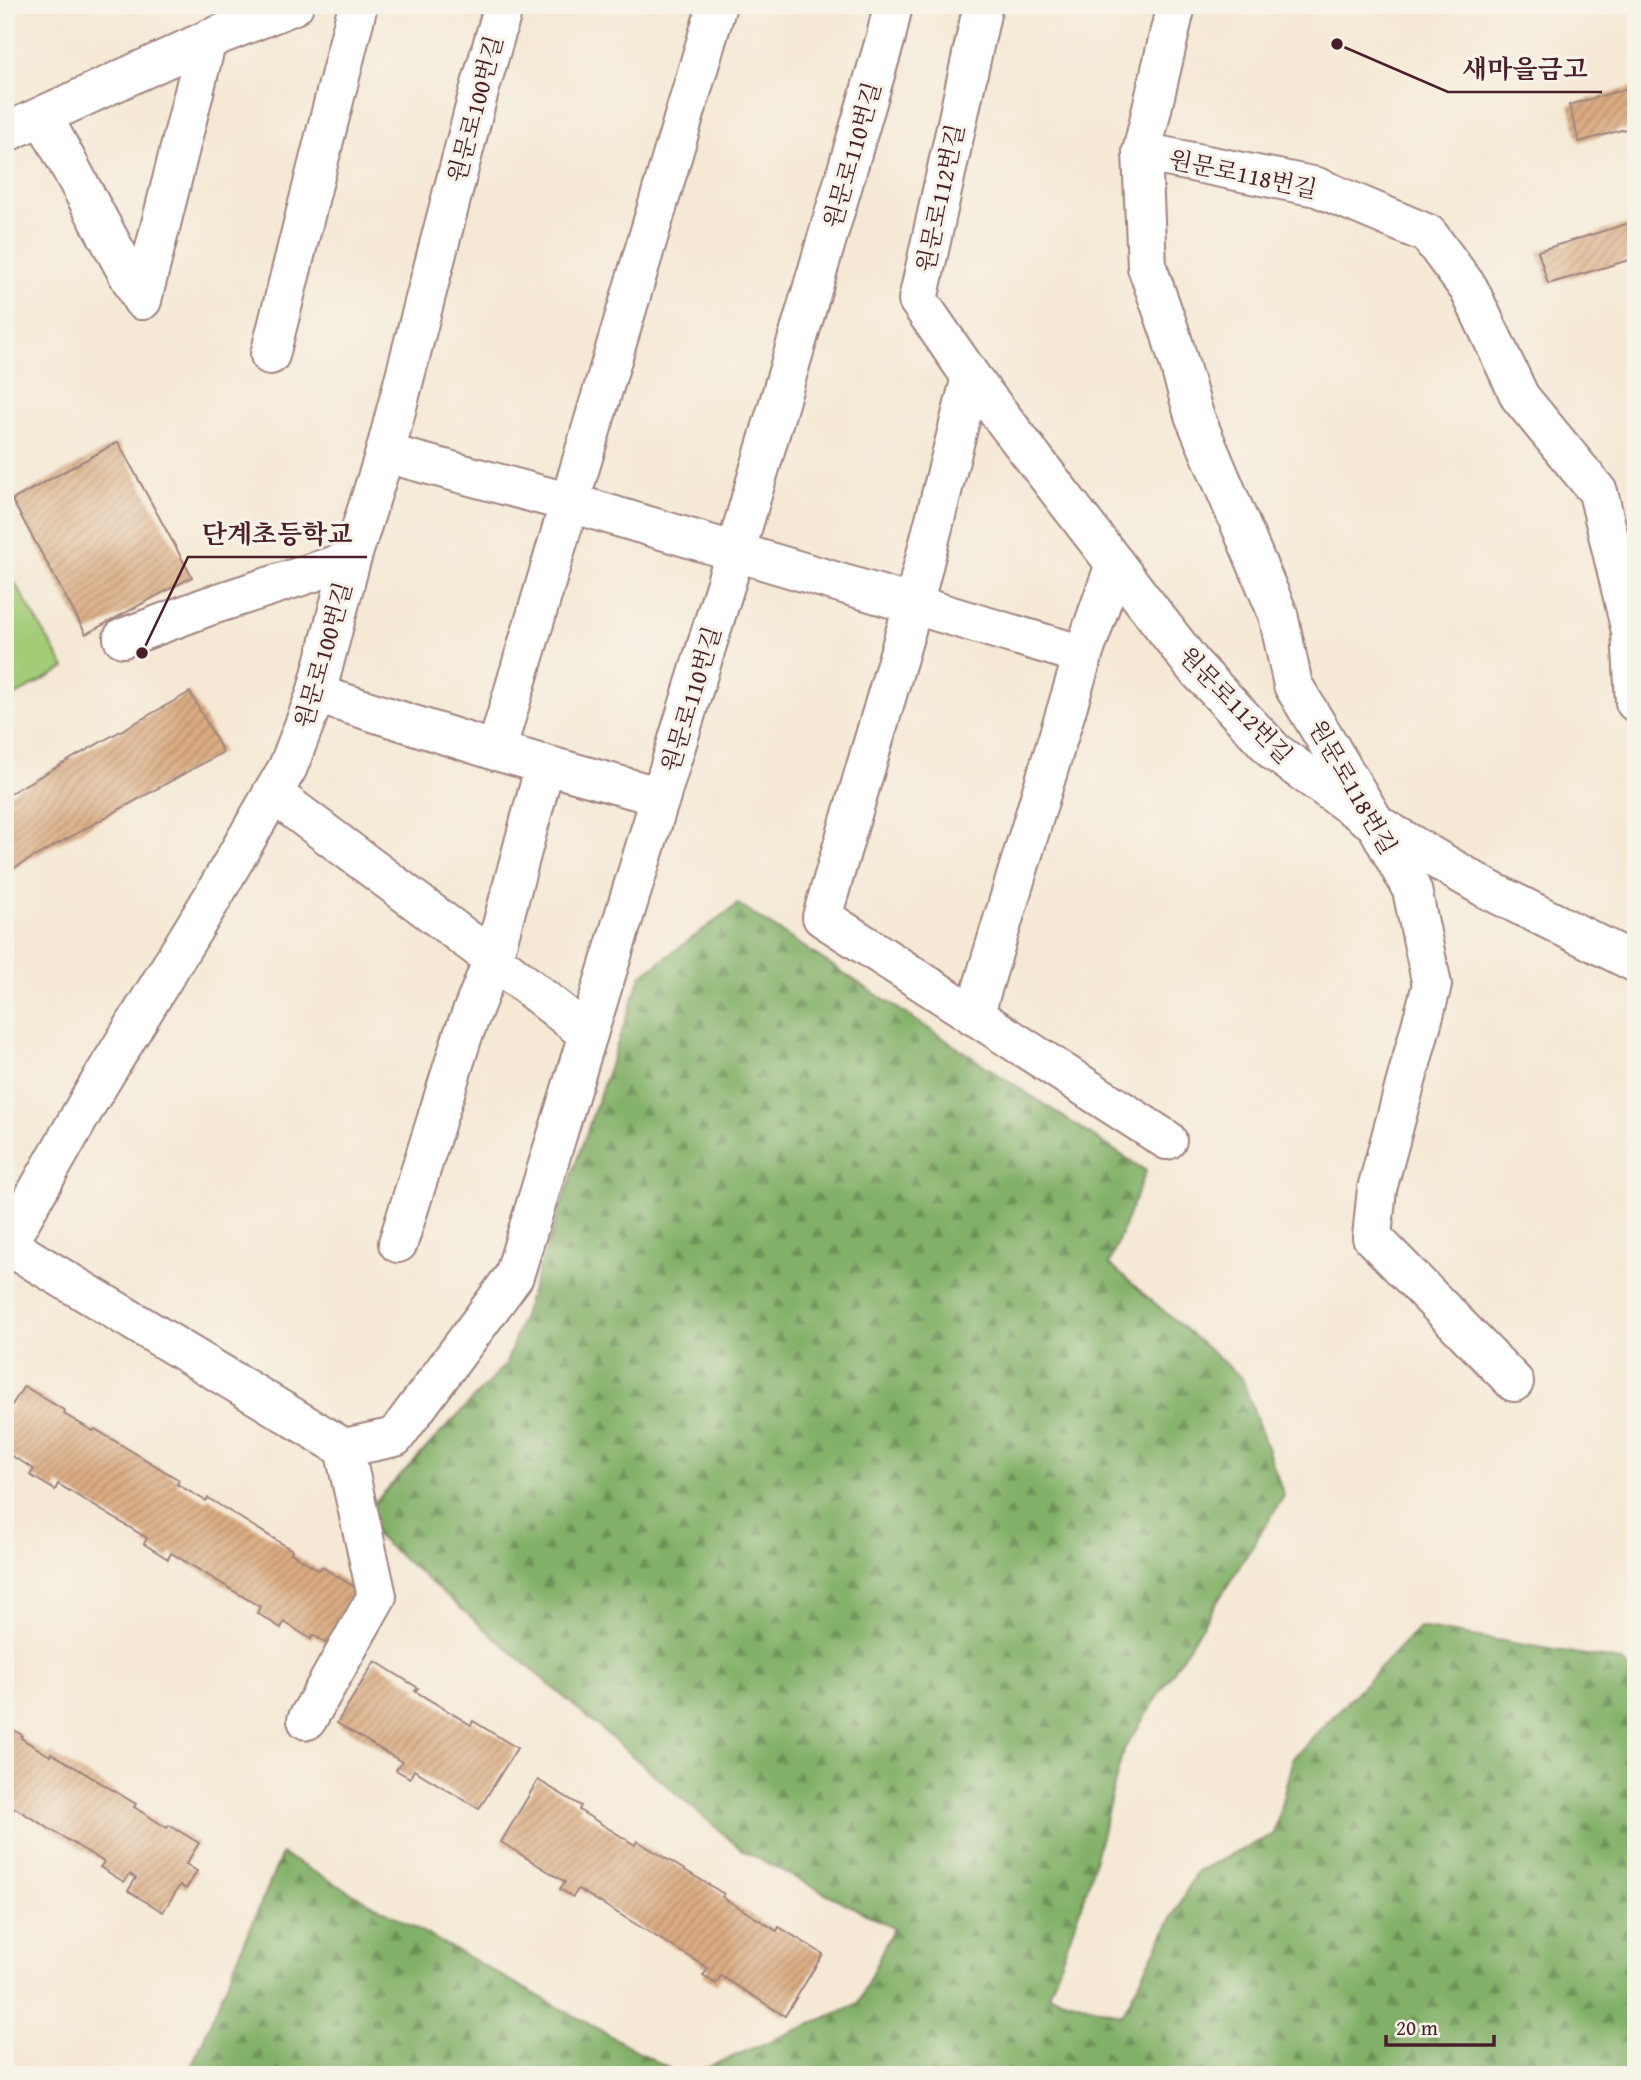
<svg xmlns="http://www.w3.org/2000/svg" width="1641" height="2080" viewBox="0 0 1641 2080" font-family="'Gentium Book Plus','Noto Serif KR',serif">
	<defs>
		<pattern id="forest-firs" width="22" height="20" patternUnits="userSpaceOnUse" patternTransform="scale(1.75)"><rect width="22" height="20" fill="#82b068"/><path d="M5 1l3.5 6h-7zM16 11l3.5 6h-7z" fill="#6c8f56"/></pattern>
		<pattern id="building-hatch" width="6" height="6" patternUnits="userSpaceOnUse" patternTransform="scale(1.75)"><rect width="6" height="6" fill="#daac82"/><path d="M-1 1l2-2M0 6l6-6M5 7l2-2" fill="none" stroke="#b38b6b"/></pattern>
	</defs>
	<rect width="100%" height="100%" fill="#f7f3e8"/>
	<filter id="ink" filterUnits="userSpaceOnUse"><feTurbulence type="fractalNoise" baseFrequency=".0143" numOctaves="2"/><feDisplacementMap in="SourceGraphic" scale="14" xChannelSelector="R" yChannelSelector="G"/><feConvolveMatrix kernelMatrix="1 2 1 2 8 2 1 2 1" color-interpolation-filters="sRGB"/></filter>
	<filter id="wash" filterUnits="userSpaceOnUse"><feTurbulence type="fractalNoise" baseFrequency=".00686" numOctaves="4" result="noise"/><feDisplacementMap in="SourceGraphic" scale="28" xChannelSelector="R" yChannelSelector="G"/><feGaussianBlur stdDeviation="1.57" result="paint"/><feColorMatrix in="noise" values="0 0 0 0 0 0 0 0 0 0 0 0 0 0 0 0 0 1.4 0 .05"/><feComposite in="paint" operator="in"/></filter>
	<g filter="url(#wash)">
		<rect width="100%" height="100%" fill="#f5e9d5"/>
		<g fill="url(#forest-firs)" stroke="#66684a" stroke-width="2">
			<polygon points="738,904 1146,1171 1109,1264 1242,1378 1284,1496 1123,1751 1088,1886 1049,1995 1122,2015 1196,1872 1274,1834 1293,1758 1419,1627 1621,1661 1636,1675 1636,2075 690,2075 858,2004 893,1928 742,1850 358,1520 506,1364 641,976"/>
			<polygon points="282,1854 681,2075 188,2075"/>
		</g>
		<polygon fill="#a3cc78" stroke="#767652" stroke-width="2" points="5,566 65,668 5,701"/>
		<g id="blocks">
			<g fill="url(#building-hatch)">
				<polygon points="1636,86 1636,126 1579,142 1569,105"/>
				<polygon points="1636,221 1636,258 1548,284 1538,251"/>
				<polygon points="118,442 192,577 86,634 12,500"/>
				<polygon points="190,692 223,752 5,873 5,796"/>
				<polygon points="24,1386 65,1411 64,1414 93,1431 95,1429 179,1480 177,1484 206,1501 208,1498 292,1550 291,1553 319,1570 322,1567 364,1593 331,1646 313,1635 311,1639 284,1622 281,1628 257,1613 260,1607 171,1553 168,1559 144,1544 147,1538 58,1484 55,1490 30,1475 34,1469 7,1453 10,1449 5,1446 5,1416"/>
				<polygon points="375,1661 418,1688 415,1691 471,1725 473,1721 517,1748 479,1809 414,1770 410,1778 396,1770 402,1762 337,1723"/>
				<polygon points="5,1725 22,1735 21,1738 50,1756 51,1753 136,1804 134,1807 167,1828 169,1825 199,1843 186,1864 197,1871 186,1889 180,1885 163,1912 128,1891 136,1878 130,1874 124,1882 100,1867 104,1862 15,1808 11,1813 5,1810"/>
				<polygon points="538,1780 581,1806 579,1810 635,1845 637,1841 724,1894 722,1897 777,1931 779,1927 823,1954 785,2016 721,1976 716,1984 703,1976 708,1968 578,1889 573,1897 560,1889 565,1882 501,1842"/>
			</g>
		</g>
	</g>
	<g filter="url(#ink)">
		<use href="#blocks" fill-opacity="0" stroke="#a08480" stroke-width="2"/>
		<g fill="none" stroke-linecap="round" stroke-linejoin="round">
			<g stroke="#a08480" stroke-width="42">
				<g id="minor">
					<polyline points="983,5 918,300 971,377 1193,665 1275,752 1376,824 1489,890 1636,963"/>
					<polyline points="1176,5 1142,152 1147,267 1170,332 1194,415 1278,614 1293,685 1376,824 1412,890 1432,985 1377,1189 1372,1237 1514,1382"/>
					<polyline points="43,117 142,300"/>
					<polyline points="5,133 207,40 294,5"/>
					<polyline points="1142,152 1317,187 1428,234 1469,289 1520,397 1598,492 1631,631 1635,702"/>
					<polyline points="142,300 207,40"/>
					<polyline points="270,355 358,5"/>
					<polyline points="971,377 913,606 822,917 1167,1140"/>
					<polyline points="385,453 571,503 1083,655"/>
					<polyline points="123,638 209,606 351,560"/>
					<polyline points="316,694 496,751 661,797"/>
					<polyline points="496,751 717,5"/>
					<polyline points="272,793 493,959 588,1034"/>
					<polyline points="974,1016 1083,655 1115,564"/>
					<polyline points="398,1243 463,1035 493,959 545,765"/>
					<polyline points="7,1245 344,1448 395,1437 514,1276 735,553 886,37 893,5"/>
					<polyline points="5,1248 88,1102 211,900 288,767 316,694 351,560 385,453 478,95 504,5"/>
					<polyline points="307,1720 377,1596 344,1448"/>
				</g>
			</g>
			<use href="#minor" stroke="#fff" stroke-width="38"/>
		</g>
	</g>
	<g text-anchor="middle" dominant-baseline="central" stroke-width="6" stroke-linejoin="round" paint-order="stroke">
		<g font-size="24" fill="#4a1f2b" stroke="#f7f3e8">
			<text transform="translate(475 109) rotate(-75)">원문로100번길</text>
			<text transform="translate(852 155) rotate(-74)">원문로110번길</text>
			<text transform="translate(1243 174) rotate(12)">원문로118번길</text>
			<text transform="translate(940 198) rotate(-78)">원문로112번길</text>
			<text transform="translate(323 655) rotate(-74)">원문로100번길</text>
			<text transform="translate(691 699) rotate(-73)">원문로110번길</text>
			<text transform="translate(1236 705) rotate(46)">원문로112번길</text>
			<text transform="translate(1353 787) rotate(60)">원문로118번길</text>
		</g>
	</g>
	<path fill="none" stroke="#4a1f2b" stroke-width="2.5" d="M1337 44L1448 92H1602M142 653L188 557H367"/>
	<g fill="#4a1f2b" stroke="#f7f3e8" stroke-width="2.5">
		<circle cx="1337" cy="44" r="7"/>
		<circle cx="142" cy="653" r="7"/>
	</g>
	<g font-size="26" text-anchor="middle" font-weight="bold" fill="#4a1f2b" stroke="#f7f3e8" stroke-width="6" stroke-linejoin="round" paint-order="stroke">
		<text x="1525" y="78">새마을금고</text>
		<text x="277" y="543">단계초등학교</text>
	</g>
	<rect width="1641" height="2080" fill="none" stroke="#f7f3e8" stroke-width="28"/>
	<path d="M1386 2035v10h108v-10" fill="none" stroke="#4a1f2b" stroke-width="3.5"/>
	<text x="1396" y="2035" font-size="21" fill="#4a1f2b" stroke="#f7f3e8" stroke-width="5" paint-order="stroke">20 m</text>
</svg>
